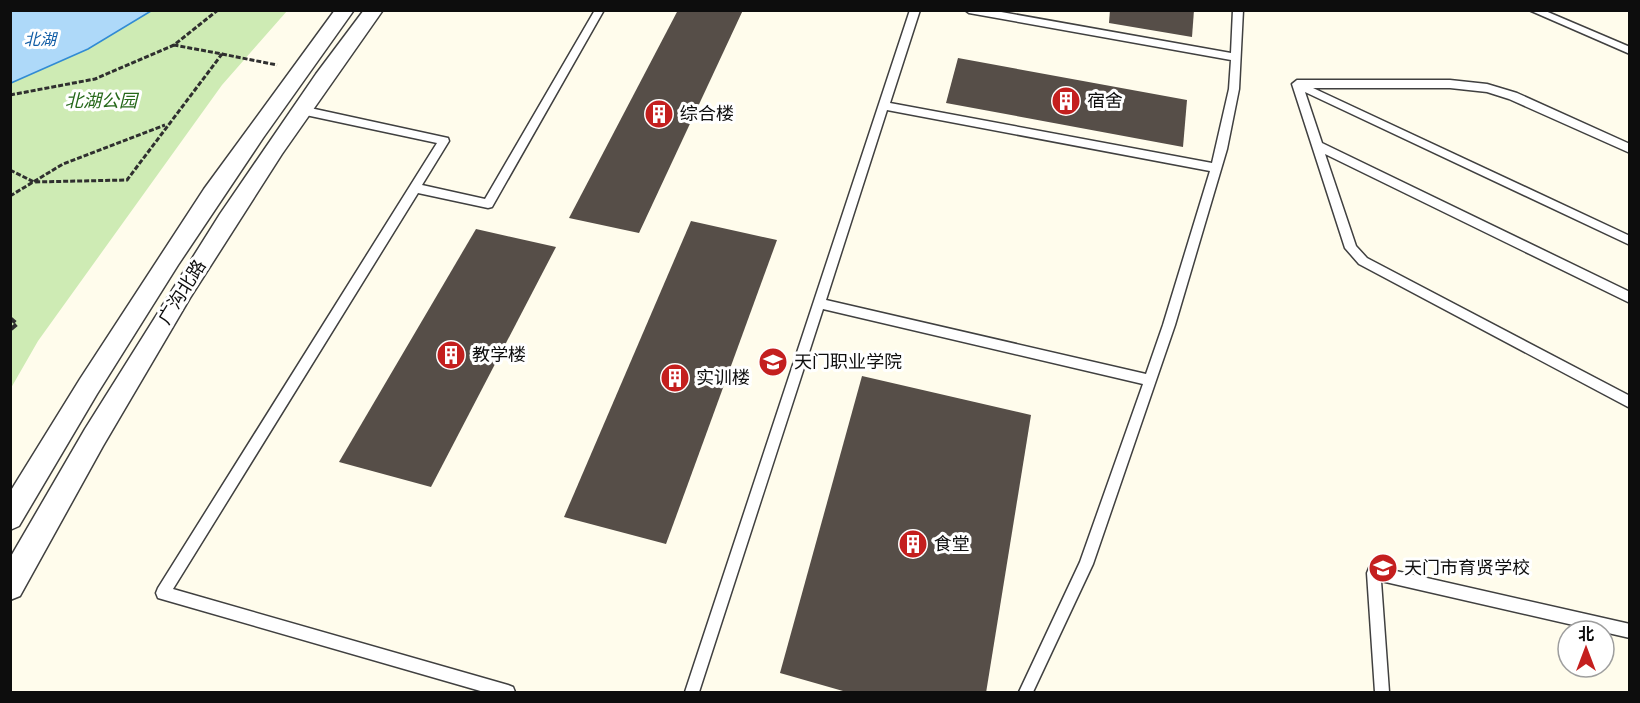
<svg xmlns="http://www.w3.org/2000/svg" width="1640" height="703" viewBox="0 0 1640 703" font-family="Bitter,'Noto Sans SC',serif">
	<rect width="100%" height="100%" fill="#fffcec"/>
	<polygon fill="#ceebb4" points="11,11 287,11 222,85 38,341 11,388"/>
	<polygon fill="#aed9f9" stroke="#318bd4" stroke-width="1.5" points="11,10 151,10 151,11 88,49 11,83"/>
	<g fill="#564e48">
		<polygon points="678,10 743,10 639,233 569,218"/>
		<polygon points="1110,10 1194,10 1192,37 1109,23"/>
		<polygon points="958,58 1187,100 1183,147 946,103"/>
		<polygon points="691,221 777,240 666,544 564,517"/>
		<polygon points="476,229 556,247 431,487 339,462"/>
		<polygon points="862,376 1031,415 986,693 850,693 780,673"/>
	</g>
	<g fill="none" stroke-linecap="round" stroke-linejoin="round">
		<g stroke="#404040" stroke-width="3">
			<g id="lane">
				<polygon points="595,10 604,10 492,207 488,208 418,193 173,589 508,685 513,687 515,692 484,692 158,598 156,593 158,588 437,143 301,114 296,110 297,107 301,106 448,138 449,141 422,185 485,199"/>
				<path d="M910 10H920L890 103 1212 163 1229 89 1231 60 969 13 965 10H990L1231 53 1233 10H1243L1239 89 1227 149 1175 325 1093 564 1033 692H1019L1080 562 1143 384 823 309 699 692H685ZM887 110 1210 171 1163 325 1146 374 826 300Z"/>
				<polygon points="1529,10 1543,10 1630,47 1630,54"/>
				<polygon points="1297,80 1450,80 1487,84 1517,93 1630,144 1630,153 1509,99 1487,92 1450,88 1313,88 1630,236 1630,245 1305,92 1322,143 1630,292 1630,303 1325,154 1356,246 1367,258 1630,396 1630,408 1359,264 1345,248 1292,84"/>
				<polygon points="1374,566 1630,624 1630,638 1381,581 1389,692 1375,692 1367,573 1369,568"/>
			</g>
		</g>
		<g stroke="#404040" stroke-width="3">
			<g id="street">
				<polygon points="335,10 354,10 263,138 178,265 97,394 19,526 10,530 10,492 80,379 204,189"/>
				<polygon points="364,10 383,10 282,154 190,298 103,446 20,596 10,600 10,558 85,429 220,214 316,74"/>
			</g>
		</g>
		<g stroke="#2f2f2f" stroke-width="3" stroke-dasharray="5 2" stroke-linecap="butt">
			<polyline points="222,54 277,65"/>
			<polyline points="10,95 95,79 174,45 218,10"/>
			<polyline points="10,170 34,182 127,180 222,54 174,45"/>
			<polyline points="10,196 63,164 165,125"/>
		</g>
		<polyline stroke="#2f2f2f" stroke-width="4" stroke-dasharray="7 3" stroke-linecap="butt" points="10,318 17,324 10,330"/>
		<use href="#lane" fill="#fff" fill-rule="evenodd"/>
		<use href="#street" fill="#fff" fill-rule="evenodd"/>
	</g>
	<defs>
		<g id="building-disc" transform="scale(1.5)"><circle r="9.5" fill="#c41f1e" stroke="#fff"/><path d="M-4-6H4V6H1V3H-1V6H-4ZM-2.5-4.3h1.7v1.8h-1.7ZM.8-4.3h1.7v1.8H.8ZM-2.5-1h1.7V.8h-1.7ZM.8-1h1.7V.8H.8Z" fill="#fff"/></g>
		<g id="university-disc" transform="scale(1.5)"><circle r="9.5" fill="#c41f1e" stroke="#fff"/><path d="M0-5L7-2L0 1L-7-2ZM-4 1L0 2.5L4 1V4Q0 6-4 4Z" fill="#fff"/></g>
		<g id="school-disc" transform="scale(1.5)"><circle r="9.5" fill="#c41f1e" stroke="#fff"/><path d="M0-5L7-2L0 1L-7-2ZM-4 1L0 2.5L4 1V4Q0 6-4 4Z" fill="#fff"/></g>
	</defs>
	<g fill-rule="evenodd">
		<use href="#building-disc" x="1066" y="101"/>
		<use href="#building-disc" x="659" y="114"/>
		<use href="#building-disc" x="451" y="355"/>
		<use href="#university-disc" x="773" y="362"/>
		<use href="#building-disc" x="675" y="378"/>
		<use href="#building-disc" x="913" y="544"/>
		<use href="#school-disc" x="1383" y="568"/>
	</g>
	<g text-anchor="middle" dominant-baseline="central" stroke-width="6" stroke-linejoin="round" paint-order="stroke">
		<g font-size="16" font-style="italic" fill="#105ca5" stroke="#fff">
			<text x="40" y="39">北湖</text>
		</g>
		<g font-size="18" font-style="italic" fill="#26681a" stroke="#fff">
			<text x="101" y="101">北湖公园</text>
		</g>
		<g font-size="18" fill="#0d0d0d" stroke="#fff" text-anchor="start">
			<text x="1087" y="101">宿舍</text>
			<text x="680" y="114">综合楼</text>
			<text x="472" y="355">教学楼</text>
			<text x="794" y="362">天门职业学院</text>
			<text x="696" y="378">实训楼</text>
			<text x="934" y="544">食堂</text>
			<text x="1404" y="568">天门市育贤学校</text>
		</g>
		<g font-size="18" fill="#0d0d0d" stroke="#fff">
			<text transform="translate(182 292) rotate(-58)">广沟北路</text>
		</g>
	</g>
	<rect width="1640" height="703" fill="none" stroke="#0d0d0d" stroke-width="24"/>
	<g transform="translate(1586 649)"><circle r="28" fill="#ffffff" stroke="#9e9e9e" stroke-width="1.5"/>
	<path d="M0-4.5L10 22L0 15L-10 22Z" fill="#c41f1e"/>
	<text y="-9" font-size="16" font-weight="bold" text-anchor="middle" fill="#0d0d0d">北</text>
	</g>
</svg>
